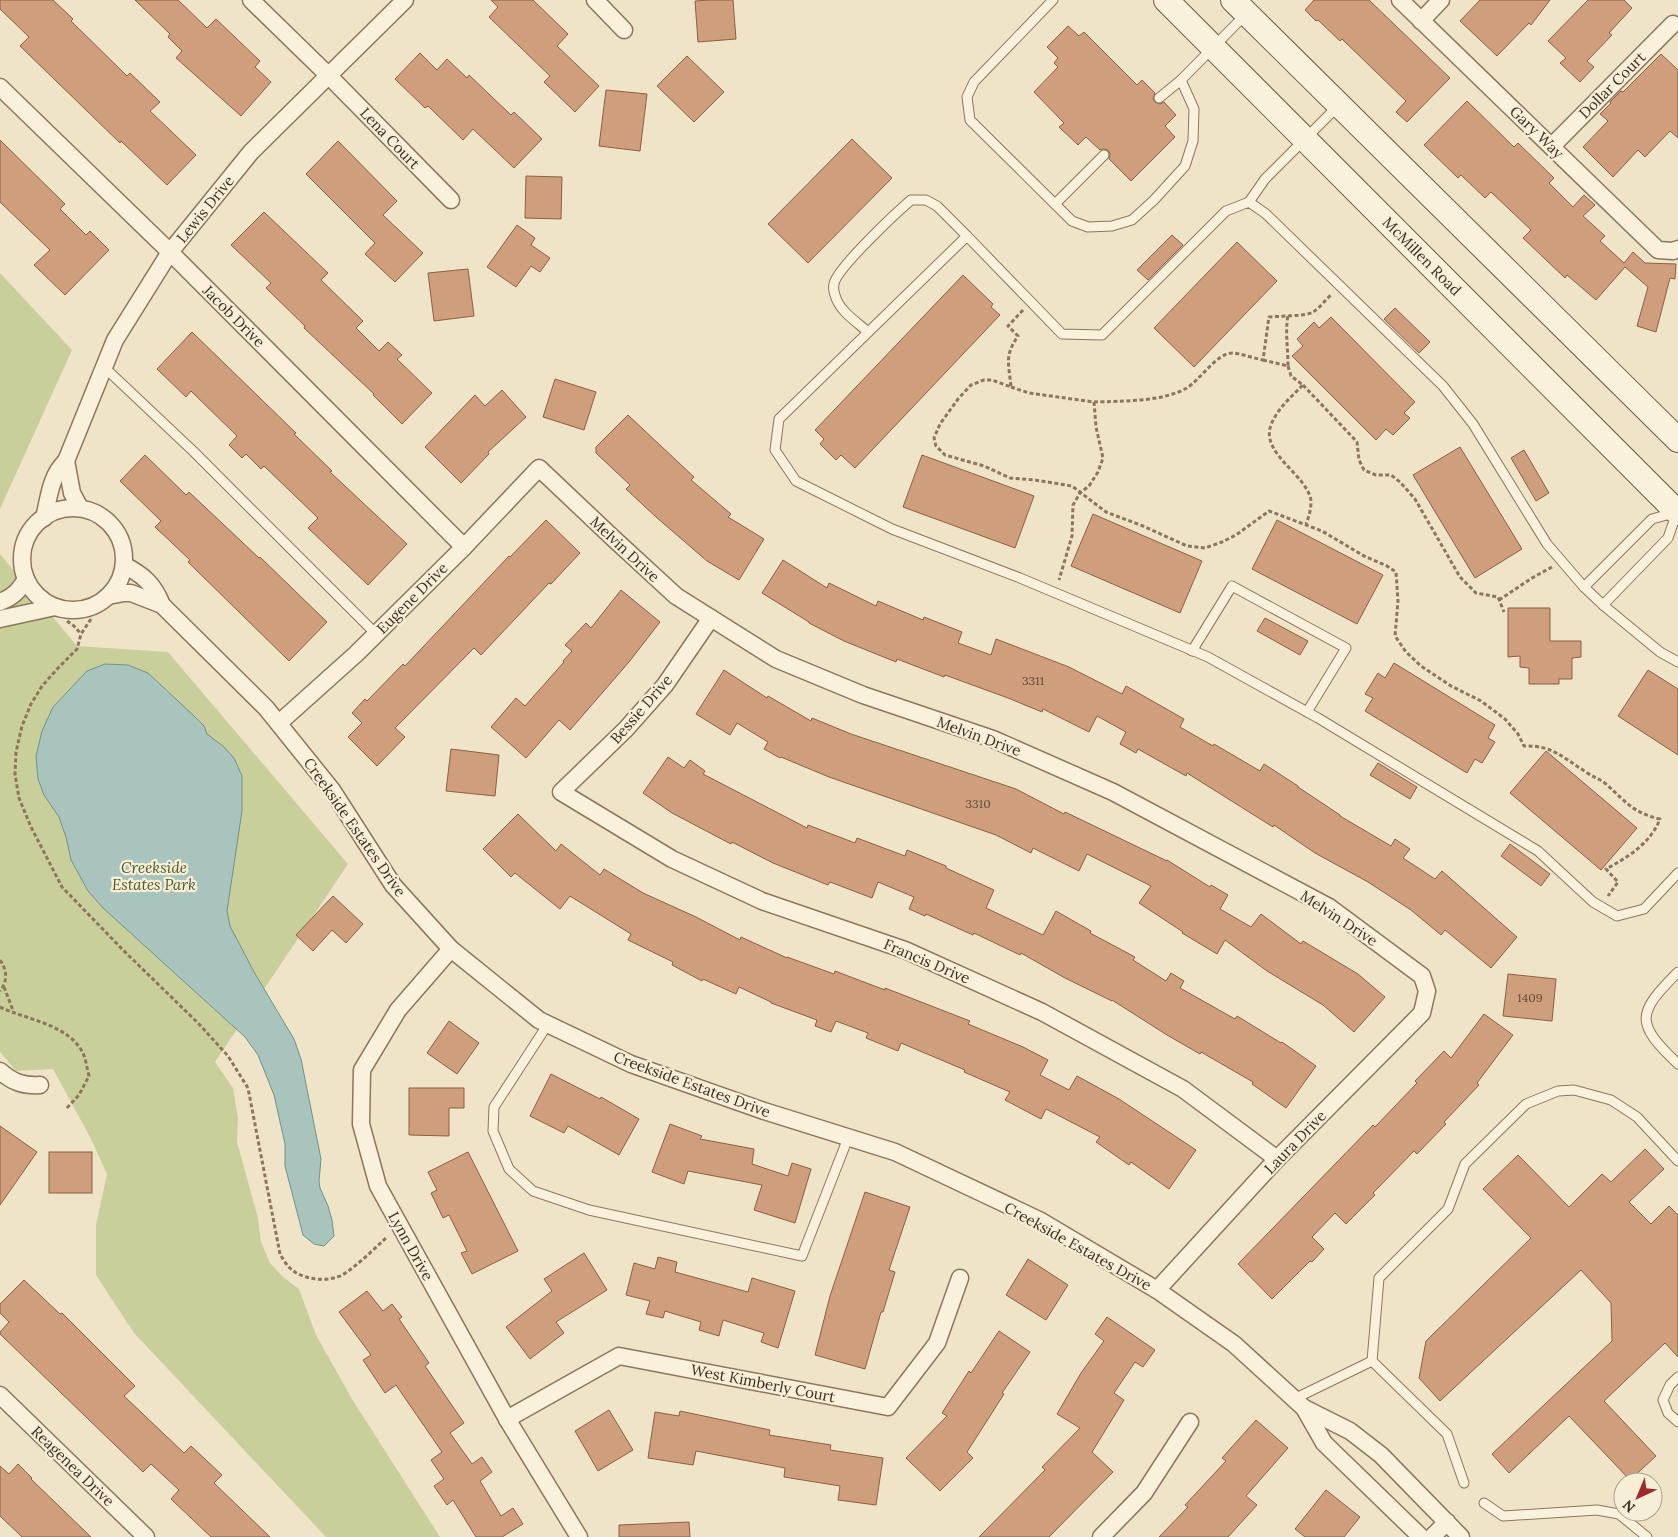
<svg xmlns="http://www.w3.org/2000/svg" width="1678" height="1537" viewBox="0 0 1678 1537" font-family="Lora,serif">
	<rect width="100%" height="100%" fill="#f0e4c8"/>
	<g fill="#c9cf9b">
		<polygon points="0,273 72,350 0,509"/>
		<polygon points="0,554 77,646 168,652 348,864 215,1062 233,1088 238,1118 237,1142 258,1218 261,1242 270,1263 283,1277 299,1289 316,1335 352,1399 440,1537 326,1537 134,1333 96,1275 96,1225 107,1174 90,1137 53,1069 16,1071 0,1052"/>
	</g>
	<polygon fill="#a9c4bc" stroke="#6f938a" points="105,664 128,665 148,673 193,715 204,726 207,734 223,746 234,758 242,776 242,811 227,911 230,926 254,972 294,1039 301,1059 321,1159 319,1181 320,1188 328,1206 332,1220 334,1236 324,1246 314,1244 303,1235 285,1166 285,1144 274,1095 258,1055 245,1037 103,908 88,891 71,860 66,837 59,817 44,795 38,779 36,756 42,731 53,707 87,671"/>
	<g fill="#cf9f7d" stroke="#8d5f41">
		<polygon points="0,0 53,0 73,19 71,21 127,76 130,73 160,102 150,111 196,155 167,185 121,141 120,143 20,46 29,37 0,9"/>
		<polygon points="135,0 178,0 207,28 216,19 260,61 255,67 271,82 241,116 176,58 182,51 168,37 170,34"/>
		<polygon points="491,0 533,0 568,34 557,46 599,86 575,112 544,82 550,76 489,17 498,7"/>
		<polygon points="710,0 733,0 736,39 698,42 695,1"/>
		<polygon points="1314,0 1369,0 1450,78 1407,122 1396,112 1406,101 1342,39 1340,41 1318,20 1316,21 1305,10"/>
		<polygon points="1480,0 1550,0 1531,25 1529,23 1497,56 1460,21"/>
		<polygon points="1588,0 1624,0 1632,8 1609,33 1612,35 1587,61 1594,67 1580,82 1560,63 1566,58 1548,41"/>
		<polygon points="1068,26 1079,36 1084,32 1137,85 1142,80 1155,93 1153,99 1155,102 1160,104 1164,102 1176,115 1165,126 1175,137 1131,181 1109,159 1110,154 1108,150 1103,149 1100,150 1086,137 1078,145 1059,127 1064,123 1034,92 1058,67 1054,63 1058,58 1047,47"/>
		<polygon points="420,53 437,70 447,59 467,78 469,75 511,115 514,112 542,139 514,168 473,129 463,140 428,106 425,108 395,79"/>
		<polygon points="1661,54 1678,70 1678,138 1670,131 1645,157 1638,150 1613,177 1583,147 1608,121 1600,114 1611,103 1610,102 1621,91 1623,92"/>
		<polygon points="687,56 724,92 694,122 657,86"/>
		<polygon points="606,90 647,94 640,151 599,146"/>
		<polygon points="1467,101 1514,147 1518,143 1554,178 1549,183 1573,207 1584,195 1595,205 1583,216 1605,236 1600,241 1624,263 1633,252 1645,263 1676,264 1675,279 1670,278 1656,332 1637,326 1648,287 1625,267 1596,300 1567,275 1565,278 1523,238 1531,230 1491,192 1485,198 1461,175 1458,178 1424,145"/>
		<polygon points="852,139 892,178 808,263 768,224"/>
		<polygon points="0,140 65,204 60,209 86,235 90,231 109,250 65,295 34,265 50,250 0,202"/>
		<polygon points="338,141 397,201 383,215 423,253 395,282 365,254 375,243 306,174"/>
		<polygon points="526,176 562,177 561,219 525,218"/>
		<polygon points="264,212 328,273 321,280 363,321 356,328 379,351 388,342 402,355 397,359 432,393 402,424 373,395 374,394 304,328 305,326 266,288 271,283 231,245"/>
		<polygon points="517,225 535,238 531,245 550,258 540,272 531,266 516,287 487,267"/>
		<polygon points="1172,235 1183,245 1148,280 1137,270"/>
		<polygon points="1237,242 1277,281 1194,367 1154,328"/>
		<polygon points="468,269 474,316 434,321 428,273"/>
		<polygon points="963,275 993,304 991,307 1000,315 855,468 841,455 836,460 820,444 824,439 815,430"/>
		<polygon points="1395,308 1430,342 1419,353 1384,319"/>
		<polygon points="1331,317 1415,402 1404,413 1410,418 1393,435 1386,429 1376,440 1292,356 1303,346 1297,339 1314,322 1319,328"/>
		<polygon points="192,332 296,433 294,434 332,471 330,472 407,544 368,585 308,528 318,518 264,466 261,469 246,454 242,458 229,445 237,436 191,391 186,397 157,369"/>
		<polygon points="555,379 596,392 584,430 543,417"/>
		<polygon points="502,390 526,417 488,452 489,454 461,483 425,447 475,395 485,406"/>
		<polygon points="628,415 694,477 691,480 731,514 728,517 764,539 739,580 707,561 656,517 626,489 630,485 596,453 596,447"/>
		<polygon points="1460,447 1522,549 1475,578 1413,475"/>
		<polygon points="1524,450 1549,493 1536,501 1511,458"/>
		<polygon points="145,455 186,495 189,492 259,558 260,557 327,622 289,661 188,562 190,560 155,527 161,521 120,481"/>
		<polygon points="922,455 1034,496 1015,548 903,507"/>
		<polygon points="1093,514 1202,561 1180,613 1071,566"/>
		<polygon points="546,520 580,553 551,584 549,583 481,655 474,648 395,728 405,737 377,766 348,737 362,723 352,713 365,699 367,701 403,664 405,666 509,556 510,557"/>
		<polygon points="1277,520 1383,575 1357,624 1252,569"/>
		<polygon points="783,560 827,588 829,583 876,606 878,601 923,620 924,617 962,632 958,643 991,655 996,639 1069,667 1122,694 1126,686 1184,719 1180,727 1213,746 1214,744 1260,771 1264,764 1298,786 1298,787 1340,815 1340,816 1391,846 1395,839 1410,849 1403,858 1435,879 1442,871 1517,937 1491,968 1445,930 1441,935 1411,910 1368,882 1315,853 1274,825 1273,827 1187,773 1186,776 1138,749 1136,753 1120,744 1126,732 1097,716 1089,732 1043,709 1042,712 1008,698 945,675 944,677 897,659 896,662 844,641 809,623 809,622 762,593"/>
		<polygon points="621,590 660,622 629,662 570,730 559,720 526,758 491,727 516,698 525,706 564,662 563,661 572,651 565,645 586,623 591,628"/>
		<polygon points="1508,608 1550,608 1550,641 1581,641 1581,657 1572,658 1572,679 1559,679 1559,684 1529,684 1529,668 1520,667 1520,656 1508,657"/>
		<polygon points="1265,618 1308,641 1300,655 1257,631"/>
		<polygon points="1394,663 1495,725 1488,738 1495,742 1482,763 1475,759 1467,773 1365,711 1373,698 1365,694 1378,673 1385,678"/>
		<polygon points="724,670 767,698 768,696 811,721 812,718 851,734 1016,789 1064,814 1065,812 1167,861 1167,860 1210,887 1211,885 1228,895 1220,909 1251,927 1261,914 1301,944 1303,941 1358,974 1385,997 1354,1032 1323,1005 1267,971 1225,940 1217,954 1182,933 1183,932 1139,903 1151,886 1087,854 1079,871 1033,848 1031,853 996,835 829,777 781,757 780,758 764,749 768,742 737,723 730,735 696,714"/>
		<polygon points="1648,670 1678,689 1678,755 1618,716"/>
		<polygon points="451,749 499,755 495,796 446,791"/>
		<polygon points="1546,751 1637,828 1601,870 1510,793"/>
		<polygon points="668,757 684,768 690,760 705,771 703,774 807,828 808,825 855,843 857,838 905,856 907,850 946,866 946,868 994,890 986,908 1043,935 1056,911 1091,931 1090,933 1135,957 1133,960 1166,981 1171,973 1184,981 1180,988 1235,1019 1237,1016 1281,1043 1282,1042 1316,1066 1286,1108 1252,1084 1253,1082 1201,1052 1200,1054 1167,1035 1112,1000 1112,1001 1065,978 1021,953 1020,955 974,933 973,935 926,914 925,916 909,909 914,897 878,882 872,898 830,882 828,885 773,863 732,842 731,844 672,813 643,793"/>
		<polygon points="1378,763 1417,787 1410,799 1370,775"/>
		<polygon points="518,814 556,851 561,844 600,875 604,869 643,893 696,917 740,940 741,937 787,958 787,957 834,974 835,971 885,990 885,988 970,1021 968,1024 1023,1047 1048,1060 1040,1075 1069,1090 1077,1076 1119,1099 1196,1150 1169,1189 1131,1162 1129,1165 1096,1142 1100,1137 1046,1109 1041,1119 1005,1100 1010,1092 964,1072 965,1070 901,1043 898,1051 866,1038 868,1033 836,1021 831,1032 815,1026 817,1020 771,1003 771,1002 739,987 736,994 703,979 702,981 672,965 673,962 628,940 631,934 570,896 560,909 515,873 511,877 483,849"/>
		<polygon points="1510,844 1550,874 1541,886 1501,856"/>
		<polygon points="333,896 363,924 346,943 332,930 313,951 296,935"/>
		<polygon points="1508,974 1556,979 1552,1021 1503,1016"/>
		<polygon points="1484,1014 1513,1035 1477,1083 1479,1085 1444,1122 1446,1124 1417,1154 1414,1151 1373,1193 1375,1195 1346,1224 1335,1213 1312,1237 1324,1249 1312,1262 1310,1261 1272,1299 1238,1264 1373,1125 1375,1127 1417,1083 1415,1081 1444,1051 1451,1058"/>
		<polygon points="449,1021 479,1043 457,1074 427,1053"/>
		<polygon points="551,1074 600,1099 601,1097 639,1119 619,1155 568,1126 564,1133 530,1116"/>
		<polygon points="409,1088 464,1088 464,1108 449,1108 449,1136 409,1135"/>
		<polygon points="670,1124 702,1136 700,1139 754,1149 752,1164 788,1176 792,1163 811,1169 795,1223 754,1210 762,1185 688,1171 684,1184 652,1172"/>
		<polygon points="0,1126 37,1152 0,1205"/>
		<polygon points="1645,1149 1664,1169 1629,1202 1651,1224 1669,1206 1678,1215 1678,1357 1665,1343 1604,1401 1656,1456 1630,1480 1569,1416 1509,1473 1492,1454 1612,1341 1611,1303 1581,1270 1440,1401 1419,1378 1426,1341 1531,1238 1483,1189 1518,1155 1569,1207 1602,1174 1611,1182"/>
		<rect x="49" y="1152" width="43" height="41"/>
		<polygon points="468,1152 518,1251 472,1274 461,1253 467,1251 449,1215 443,1218 431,1193 437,1190 428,1172"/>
		<polygon points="865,1192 910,1207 889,1270 895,1272 883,1312 881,1312 865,1369 815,1355 830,1296"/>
		<polygon points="584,1253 607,1290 556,1322 564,1333 530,1359 506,1327 552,1291 544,1279"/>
		<polygon points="658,1257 677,1262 675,1272 748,1292 752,1278 795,1291 778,1348 761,1342 764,1333 723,1320 719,1336 699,1330 701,1322 665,1311 663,1318 646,1314 650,1301 626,1295 634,1263 655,1269"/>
		<polygon points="1028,1259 1068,1285 1046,1320 1006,1295"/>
		<polygon points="24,1280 60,1314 62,1313 135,1386 124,1396 184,1453 191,1446 222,1475 214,1483 270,1537 211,1537 171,1499 179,1490 151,1464 143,1472 0,1334 0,1332 9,1322 0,1313 0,1304"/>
		<polygon points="367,1291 383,1311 392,1304 402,1317 399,1319 429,1363 425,1366 464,1423 450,1433 472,1464 482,1457 492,1472 480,1481 501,1516 513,1508 523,1524 502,1537 476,1537 453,1500 447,1505 434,1486 444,1479 431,1460 442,1452 396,1385 385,1393 363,1360 371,1355 339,1312"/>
		<polygon points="1107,1317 1155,1350 1143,1367 1135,1362 1114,1393 1124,1400 1092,1452 1113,1472 1049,1537 979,1537 1045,1470 1042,1467 1080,1428 1057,1414 1081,1373 1104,1341 1095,1334"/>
		<polygon points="999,1331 1030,1352 1002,1393 1004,1394 967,1452 973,1458 940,1491 906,1458 947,1416 942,1413 969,1371 971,1373"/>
		<polygon points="609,1410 633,1450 598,1471 575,1431"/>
		<polygon points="680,1411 770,1430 769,1435 831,1445 830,1450 883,1458 876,1505 838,1500 840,1486 784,1477 785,1468 696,1451 693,1465 648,1458 655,1412 679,1416"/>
		<polygon points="1256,1420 1288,1448 1246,1496 1257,1505 1228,1537 1159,1537 1188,1507 1185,1505 1226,1461 1222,1458"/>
		<polygon points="18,1464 32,1478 31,1479 91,1537 22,1537 0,1516 0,1466 9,1474"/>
		<polygon points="1326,1490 1360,1517 1344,1537 1305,1537 1295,1529"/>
		<polygon points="689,1522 690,1537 619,1537 619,1525"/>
	</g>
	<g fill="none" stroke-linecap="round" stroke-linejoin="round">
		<g stroke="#8d765c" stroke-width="11">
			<g id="lane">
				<polyline points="1053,0 974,82 967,97 970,120 1072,221 1088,227 1112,226 1132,220 1154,200 1185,166 1193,141 1194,109 1181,80 1246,14"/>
				<polyline points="1159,98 1181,80"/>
				<polyline points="1249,202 1265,179 1339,105"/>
				<polyline points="1055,204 1104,155"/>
				<path d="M868 332C857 322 839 311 835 295 834 293 833 287 834 284 836 269 897 212 911 200H926L937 206 967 236"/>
				<polyline points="104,367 193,451 376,634"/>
				<polyline points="1584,587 1652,519 1677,512 1668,538 1603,605"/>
				<polyline points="1192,651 1232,586 1346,648 1307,712"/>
				<polyline points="1678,662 1660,652 1603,605 1584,587 1547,544 1473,424 1443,386 1266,214 1249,202 1226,211 1102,335 1062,334 967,236 779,419 775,450 796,481 892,529 1020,578 1208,657 1318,718 1538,851 1593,902 1617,916 1644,909 1678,873"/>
				<path d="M1678 972C1636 1014 1635 1023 1678 1064"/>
				<polyline points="548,1024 494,1107 493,1131 509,1169 533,1191 589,1210 802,1256 848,1138"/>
				<polyline points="1372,1361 1379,1278 1448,1209 1465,1164 1526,1104 1558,1091 1574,1090 1611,1100 1637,1117 1678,1161"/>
				<polyline points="1678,1377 1670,1385 1663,1400 1668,1413 1678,1422"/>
				<polyline points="1294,1399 1372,1361 1447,1434 1464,1483"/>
				<polyline points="1484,1503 1503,1516 1597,1510 1619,1514 1647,1537"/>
			</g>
		</g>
		<g stroke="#8d765c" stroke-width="19">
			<g id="street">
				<polyline points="251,0 329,76 451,200"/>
				<polyline points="595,0 624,30"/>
				<polyline points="1400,0 1658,250 1673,251 1678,249"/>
				<polyline points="1421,21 1441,0"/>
				<polyline points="0,87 170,252 464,547"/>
				<polyline points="1552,146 1673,24"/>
				<polyline points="66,461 72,493 80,508"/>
				<circle cx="73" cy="559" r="51"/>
				<path d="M44 518C49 498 50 476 66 461L115 340 170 252 251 152 405 0"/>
				<path d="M124 565C143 575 154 584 162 605"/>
				<polyline points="108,596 124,593 131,593 162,605 266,708 332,790 393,885 451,949 539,1020 631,1064 764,1111 895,1152 1039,1220 1157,1290 1234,1344 1304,1408 1324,1443 1421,1537"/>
				<path d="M0 602C13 597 19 591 26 579"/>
				<polyline points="711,618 665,685 626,729 561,792 672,859 762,901 905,950 1042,1012 1183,1089 1277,1159"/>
				<polyline points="0,619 55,607"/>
				<polyline points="279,723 356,654 464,547 539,468 613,538 676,596 776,659 863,695 993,739 1113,792 1329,907 1422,976 1427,991 1422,1013 1277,1159 1157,1290"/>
				<polyline points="451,949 398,1010 362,1070 361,1124 378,1186 507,1419 579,1537"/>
				<path d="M0 1071C12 1082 23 1086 40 1085"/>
				<polyline points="0,1395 146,1537"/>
				<polyline points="1304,1408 1350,1431 1381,1455 1461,1537"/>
				<polyline points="507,1419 619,1356 888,1407 937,1343 960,1278"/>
				<polyline points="1101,1537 1144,1493 1190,1422"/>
				<polyline points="1432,1537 1447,1522"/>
			</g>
		</g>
		<g stroke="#6f573f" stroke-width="26">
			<g id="secondary">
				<polyline points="1166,0 1678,513"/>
				<polyline points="1233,0 1678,440"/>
			</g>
		</g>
		<g stroke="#8d765c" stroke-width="3" stroke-dasharray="4 2.5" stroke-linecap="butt">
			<path d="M1023 310 1008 326 1018 336C1004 356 1009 364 1011 387L992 380H984L971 385 958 399 940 424 934 438 936 446 945 455 984 466 1010 478 1035 480 1072 486 1106 512 1143 526 1187 546 1205 548 1222 542 1236 535 1269 511 1322 531 1364 556 1387 566 1396 572 1398 601 1395 636 1406 652 1421 666 1451 686 1481 701 1505 719 1518 734 1524 746C1553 745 1563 758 1586 772 1593 777 1600 779 1606 784 1625 801 1633 813 1660 819 1650 844 1628 857 1606 869L1618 882 1608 896"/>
			<path d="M1263 360 1288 366C1288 348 1285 332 1288 315"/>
			<path d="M1288 366 1291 376 1303 385C1291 397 1277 409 1271 425 1260 454 1308 475 1311 501 1311 509 1309 517 1306 524"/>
			<polyline points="1303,385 1357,442 1359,460 1364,470 1376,475 1391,475 1400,482 1415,499 1460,577 1476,593 1498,597 1504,612"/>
			<polyline points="1011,387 1029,393 1094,402 1096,427 1103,458 1098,472 1089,486 1080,493 1073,505 1072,536 1059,580"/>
			<path d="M1094 402C1121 401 1160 402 1185 389 1199 382 1217 352 1233 353 1242 354 1253 358 1263 360L1269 317C1279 316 1308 316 1313 312 1320 308 1325 300 1331 295"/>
			<polyline points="1499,600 1532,578 1552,567"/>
			<path d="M91 619 81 634 77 649 58 668 42 686 31 704 22 726 16 752 15 774 19 798 31 827 62 887 123 950 199 1024 228 1056 248 1088 280 1254C283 1259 287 1266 292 1270 306 1281 332 1283 347 1272 361 1262 374 1249 386 1238"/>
			<polyline points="67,621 74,626 81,634"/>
			<path d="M0 960C7 970 8 981 0 991"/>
			<polyline points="4,987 14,1013"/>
			<path d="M0 1007C27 1020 68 1024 83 1053 86 1060 87 1069 89 1076L79 1095 66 1109"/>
		</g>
		<use href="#lane" stroke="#faf1dc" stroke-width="9"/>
		<use href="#street" stroke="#faf1dc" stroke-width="16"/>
		<use href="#secondary" stroke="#faf1dc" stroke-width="24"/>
	</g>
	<g text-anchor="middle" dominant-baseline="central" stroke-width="4.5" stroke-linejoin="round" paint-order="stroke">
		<g font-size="12" fill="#624a37">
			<text x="1033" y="680">3311</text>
			<text x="978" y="803">3310</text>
			<text x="1530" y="997">1409</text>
		</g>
		<g font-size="15" fill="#3d2e20" stroke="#f7eed8">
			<text transform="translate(1612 85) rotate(-45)">Dollar Court</text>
			<text transform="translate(1537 132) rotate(44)">Gary Way</text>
			<text transform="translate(390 138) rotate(46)">Lena Court</text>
			<text transform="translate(205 209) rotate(-51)">Lewis Drive</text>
			<text transform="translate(1422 256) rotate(45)">McMillen Road</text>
			<text transform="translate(234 316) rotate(45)">Jacob Drive</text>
			<text transform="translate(625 549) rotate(43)">Melvin Drive</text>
			<text transform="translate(412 598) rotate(-45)">Eugene Drive</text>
			<text transform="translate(641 709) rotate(-49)">Bessie Drive</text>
			<text transform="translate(979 736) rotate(20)">Melvin Drive</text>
			<text transform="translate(355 827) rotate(55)">Creekside Estates Drive</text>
			<text transform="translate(1339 918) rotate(33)">Melvin Drive</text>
			<text transform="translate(927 961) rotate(23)">Francis Drive</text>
			<text transform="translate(692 1084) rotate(20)">Creekside Estates Drive</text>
			<text transform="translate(1295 1142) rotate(-46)">Laura Drive</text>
			<text transform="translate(411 1246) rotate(61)">Lynn Drive</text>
			<text transform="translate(1078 1246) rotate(29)">Creekside Estates Drive</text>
			<text transform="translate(763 1383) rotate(11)">West Kimberly Court</text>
			<text transform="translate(73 1466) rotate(44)">Reagenea Drive</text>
		</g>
		<g font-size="15" font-style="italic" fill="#4d5a26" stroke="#f7eed8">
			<text x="154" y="867">Creekside<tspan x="154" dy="17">Estates Park</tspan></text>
		</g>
	</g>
	<g transform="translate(1638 1497) rotate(224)"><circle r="24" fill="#f7eed8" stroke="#ada18e"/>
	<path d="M0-4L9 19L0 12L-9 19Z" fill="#9e2a2b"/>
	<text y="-8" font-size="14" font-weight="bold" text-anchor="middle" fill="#3d2e20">N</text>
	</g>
</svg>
